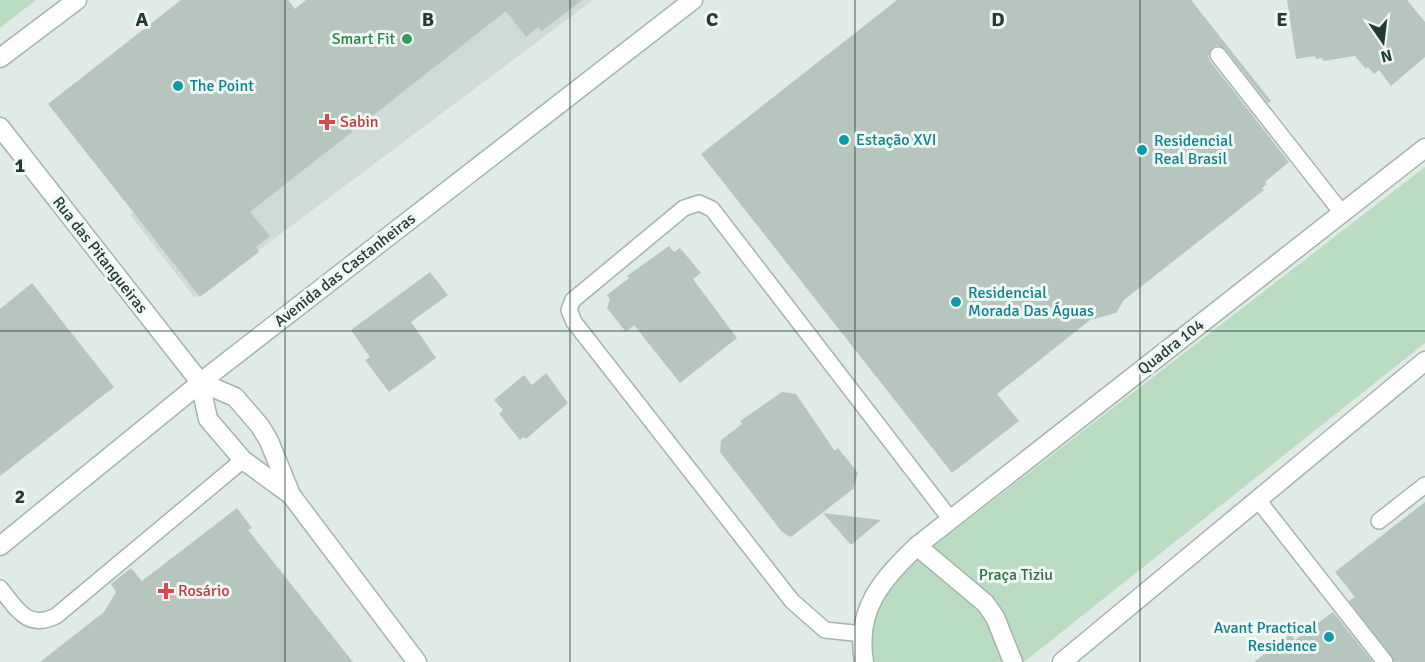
<svg xmlns="http://www.w3.org/2000/svg" width="1425" height="662" viewBox="0 0 1425 662" font-family="Signika,sans-serif">
	<rect width="100%" height="100%" fill="#e1ebe6"/>
	<polygon fill="#cfdbd5" points="409,0 593,0 195,298 130,215"/>
	<g fill="#badcc2">
		<polygon points="0,0 36,0 0,28"/>
		<polygon points="1425,167 1425,343 1024,662 873,662 867,647 871,608 916,560"/>
	</g>
	<g fill="#b6c6bf">
		<polygon points="181,0 288,0 295,9 306,0 582,0 542,31 538,27 526,37 506,11 250,212 270,236 256,247 259,252 200,297 48,104"/>
		<polygon points="897,0 1191,0 1271,101 1268,103 1225,49 1217,45 1212,48 1208,56 1210,61 1289,162 1265,182 1267,184 1262,188 1264,190 1124,300 1116,313 1090,320 997,394 1019,421 952,473 701,154"/>
		<polygon points="1287,0 1407,0 1425,22 1425,57 1391,86 1379,70 1374,74 1368,67 1366,69 1355,56 1323,61 1322,58 1316,59 1315,56 1296,59"/>
		<polygon points="669,246 674,252 680,248 701,273 693,279 737,338 680,383 634,325 626,332 607,308 610,299 607,295 629,278 627,276"/>
		<polygon points="430,272 448,295 411,322 436,358 389,392 365,360 370,357 351,330"/>
		<polygon points="32,283 114,387 0,476 0,309"/>
		<polygon points="546,373 568,403 526,439 524,437 520,440 499,414 503,410 494,400 524,375 532,385"/>
		<polygon points="782,392 796,394 835,451 838,448 858,473 853,489 791,537 782,532 720,452 721,440 742,424 740,421"/>
		<polygon points="1425,502 1425,662 1395,662 1349,601 1355,597 1335,572"/>
		<polygon points="237,508 252,528 248,530 353,662 40,662 104,612 116,592 111,584 131,568 142,581"/>
		<polygon points="823,513 881,520 851,545"/>
		<polygon points="1333,612 1373,662 1254,662 1290,634 1295,640"/>
	</g>
	<g fill="none" stroke-linecap="round" stroke-linejoin="round">
		<g stroke="#a4b3ad" stroke-width="18">
			<g id="service">
				<polyline points="1218,55 1342,213"/>
				<polyline points="1258,500 1385,662"/>
				<polyline points="1379,521 1425,485"/>
				<path d="M0 588C17 609 27 630 56 616L243 460"/>
				<polyline points="863,634 825,630 792,601 574,322 569,310 573,300 684,208 699,203 712,209 951,520"/>
			</g>
		</g>
		<g stroke="#a4b3ad" stroke-width="21">
			<g id="minor">
				<polyline points="917,546 985,603 995,617 1013,662"/>
				<path d="M864 662C855 609 882 580 917 546L1425 148"/>
				<polyline points="1062,662 1425,361"/>
			</g>
		</g>
		<g stroke="#a4b3ad" stroke-width="21">
			<g id="tertiary">
				<polyline points="0,58 77,0"/>
				<polyline points="0,127 200,382 208,419 243,460 291,495"/>
				<polyline points="200,382 235,397 260,426 269,441 291,495 417,662"/>
			</g>
		</g>
		<g stroke="#a0b7ae" stroke-width="21">
			<polyline id="secondary" points="0,546 215,371 693,0"/>
		</g>
		<use href="#service" stroke="#fff" stroke-width="15"/>
		<use href="#minor" stroke="#fff" stroke-width="18"/>
		<use href="#tertiary" stroke="#fff" stroke-width="18"/>
		<use href="#secondary" stroke="#fff" stroke-width="18"/>
	</g>
	<path fill="none" stroke="#223b34" stroke-width="1.5" stroke-opacity="0.55" d="M285 0V662M570 0V662M855 0V662M1140 0V662M0 331H1425"/>
	<circle fill="#2e9e5b" stroke="#f1f8f4" stroke-width="2" cx="407" cy="39" r="6"/>
	<g fill="#0f9aa8" stroke="#f1f8f4" stroke-width="2">
		<circle cx="178" cy="86" r="6"/>
		<circle cx="844" cy="140" r="6"/>
		<circle cx="1142" cy="150" r="6"/>
		<circle cx="956" cy="302" r="6"/>
		<circle cx="1329" cy="637" r="6"/>
	</g>
	<g fill="#e0444e" stroke="#f1f8f4" stroke-width="2">
		<path d="M324 113h6v6h6v6h-6v6h-6v-6h-6v-6h6z"/>
		<path d="M163 582h6v6h6v6h-6v6h-6v-6h-6v-6h6z"/>
	</g>
	<g text-anchor="middle" dominant-baseline="central" stroke-width="6" stroke-linejoin="round" paint-order="stroke">
		<g font-size="16" fill="#27864d" stroke="#f1f8f4" text-anchor="end">
			<text x="395" y="39">Smart Fit</text>
		</g>
		<g font-size="16" fill="#0d838f" stroke="#f1f8f4" text-anchor="start">
			<text x="190" y="86">The Point</text>
			<text x="856" y="140">Estação XVI</text>
			<text x="1154" y="141">Residencial<tspan x="1154" dy="18">Real Brasil</tspan></text>
			<text x="968" y="293">Residencial<tspan x="968" dy="18">Morada Das Águas</tspan></text>
			<text x="1317" y="628" text-anchor="end">Avant Practical<tspan x="1317" dy="18">Residence</tspan></text>
		</g>
		<g font-size="16" fill="#be3a42" stroke="#f1f8f4" text-anchor="start">
			<text x="340" y="122">Sabin</text>
			<text x="178" y="591">Rosário</text>
		</g>
		<g font-size="16" fill="#223b34" stroke="#f1f8f4">
			<text transform="translate(100 255) rotate(52)">Rua das Pitangueiras</text>
			<text transform="translate(345 270) rotate(-38)">Avenida das Castanheiras</text>
			<text transform="translate(1171 347) rotate(-38)">Quadra 104</text>
		</g>
		<g font-size="16" fill="#2d7146" stroke="#f1f8f4">
			<text x="1016" y="575">Praça Tiziu</text>
		</g>
	</g>
	<g font-size="20" text-anchor="middle" font-weight="bold" fill="#223b34" stroke="#f1f8f4" stroke-width="6" stroke-linejoin="round" paint-order="stroke">
		<text x="142" y="26">A</text>
		<text x="428" y="26">B</text>
		<text x="712" y="26">C</text>
		<text x="998" y="26">D</text>
		<text x="1282" y="26">E</text>
		<text x="20" y="172">1</text>
		<text x="20" y="503">2</text>
	</g>
	<g transform="translate(1383 42) rotate(166)" stroke="#f1f8f4" stroke-width="4.5" paint-order="stroke">
	<path d="M0-4.5L10 22L0 15L-10 22Z" fill="#223b34"/>
	<text y="-9" font-size="16" font-weight="bold" text-anchor="middle" fill="#223b34">N</text>
	</g>
</svg>
